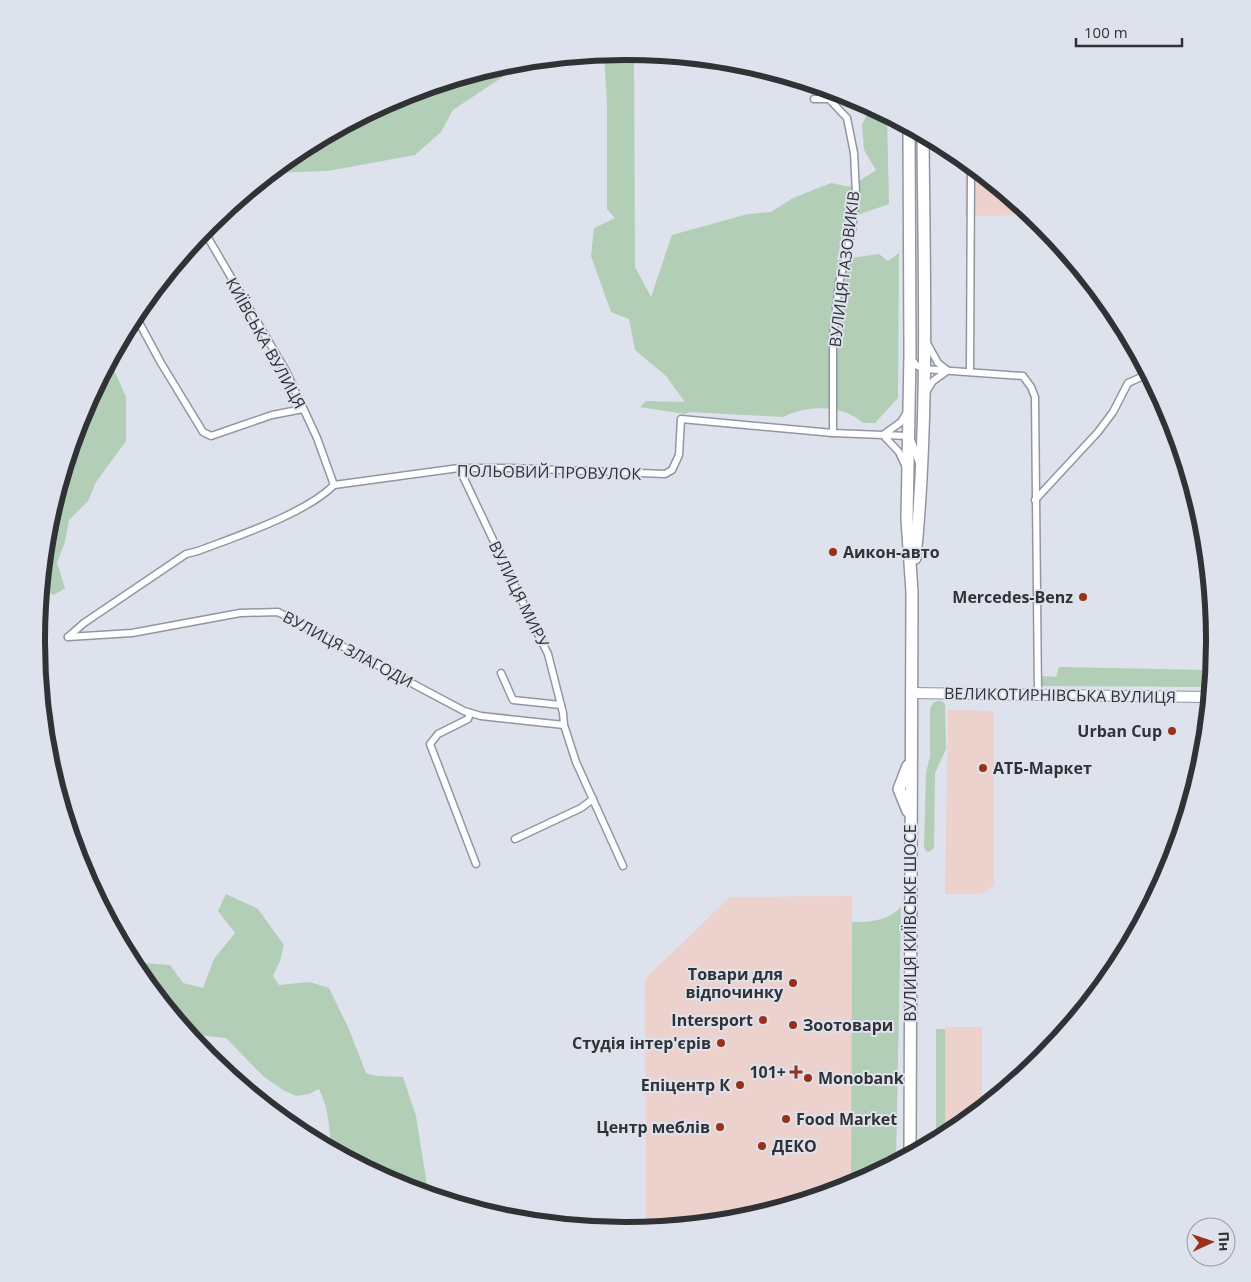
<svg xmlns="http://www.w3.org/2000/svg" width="1251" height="1282" viewBox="0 0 1251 1282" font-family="'Open Sans',sans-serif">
	<rect width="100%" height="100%" fill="#dee2ed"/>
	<g fill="#ecd1cd">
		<polygon points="965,161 1031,215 965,216"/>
		<polygon points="948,710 994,711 994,885 982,894 945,894"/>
		<polygon points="852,896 851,1185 740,1219 646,1228 645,979 730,897"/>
		<polygon points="945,1027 982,1027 982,1107 950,1132 945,1132"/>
	</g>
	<g fill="#b2ceb6">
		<path d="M626 52 634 53 635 267 651 297 672 235 748 214 771 212 793 198 831 183 850 187 876 170 864 150 862 125 870 107 887 116 889 204 846 219 837 260 879 254 888 261 899 253 898 398 875 423H863C841 404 808 405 783 417L690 412 685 414 640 407 646 401 685 402 666 376 635 350 629 319 611 312 591 256 594 228 615 218 607 209V105L604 54Z"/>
		<polygon points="525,62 453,110 441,132 415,155 328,171 272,173 298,151 400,96 511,63"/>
		<polygon points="110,361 126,397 126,441 96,482 88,501 69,520 65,542 57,563 65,588 54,595 41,589 48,526 81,415"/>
		<polygon points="1059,667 1208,670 1211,679 1210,687 1041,686 1041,676 1056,677"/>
		<polygon points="937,701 942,701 945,704 946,749 935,773 934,848 929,852 926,851 924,847 926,772 930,757 930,709 933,703"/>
		<path d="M226 894 258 909 284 945 280 961 273 976 279 985 310 982 329 988 348 1027 366 1073 376 1076 403 1077 416 1116 427 1185V1194L400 1185 331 1149C330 1129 328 1106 319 1089L309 1094 296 1096 283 1090 263 1076 226 1038 189 1034 135 968 132 962 170 965 183 983 203 988 214 959 235 933 218 911Z"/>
		<path d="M901 907 896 1161 851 1186 852 922C871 922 887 921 901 907Z"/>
		<polygon points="936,1029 945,1029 945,1135 936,1140"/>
	</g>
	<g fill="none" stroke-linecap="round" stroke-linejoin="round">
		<g stroke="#9296a0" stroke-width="9">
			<g id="street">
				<polyline points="814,99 829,99 847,118 854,153 856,193 852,230 839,283 833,336 833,433"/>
				<polyline points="204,231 286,371 317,438 334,485"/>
				<polyline points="135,315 161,363 203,432 211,436 272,415 303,409"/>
				<polyline points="928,345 938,363 947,370"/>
				<polyline points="911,358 916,365 924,369 1023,376 1031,387 1035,397 1038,695"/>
				<polyline points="970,372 971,166"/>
				<polyline points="925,394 933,381 947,371"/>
				<polyline points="912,442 919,463"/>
				<polyline points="905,465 899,452 883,435 901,422 907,412"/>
				<polyline points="459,468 534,626 548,654 563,713 564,725 576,762 623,866"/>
				<polyline points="1035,500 1098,432 1113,412 1128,383 1148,374"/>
				<path d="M68 637 84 623 186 554 198 551C237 536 305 514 334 485L459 468H511L665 474 672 470 679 455 681 419 833 433 908 436"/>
				<polyline points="68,637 132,633 240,613 278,612 464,711 481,716 564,725"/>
				<polyline points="501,673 513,700 561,705"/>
				<polyline points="470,713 468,719 438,734 430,744 476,864"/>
				<polyline points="515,839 581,808 593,799"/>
			</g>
		</g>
		<g stroke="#9296a0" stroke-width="12">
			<polyline id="primary" points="911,693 1209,697"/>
		</g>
		<g stroke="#9296a0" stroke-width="14">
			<g id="highway">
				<polyline points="909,128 910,354 907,519 912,592 910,1154"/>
				<path d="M915 558C929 418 924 276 923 135"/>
				<polyline points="908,766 899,789 908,811"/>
			</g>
		</g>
		<use href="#street" stroke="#fff" stroke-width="6"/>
		<use href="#primary" stroke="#fff" stroke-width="10"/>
		<use href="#highway" stroke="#fff" stroke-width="11"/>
	</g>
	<g fill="#993018" stroke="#dee2ed" stroke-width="2">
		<circle cx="833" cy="552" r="5"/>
		<circle cx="1083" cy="597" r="5"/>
		<circle cx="1172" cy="731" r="5"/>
		<circle cx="983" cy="768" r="5"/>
		<circle cx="793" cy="983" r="5"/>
		<circle cx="763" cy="1020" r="5"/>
		<circle cx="793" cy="1025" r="5"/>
		<circle cx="721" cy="1043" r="5"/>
		<path d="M793.5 1064.5h5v5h5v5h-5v5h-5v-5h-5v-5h5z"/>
		<circle cx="808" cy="1078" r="5"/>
		<circle cx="740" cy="1085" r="5"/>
		<circle cx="786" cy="1119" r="5"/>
		<circle cx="720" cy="1127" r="5"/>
		<circle cx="762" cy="1146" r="5"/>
	</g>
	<g text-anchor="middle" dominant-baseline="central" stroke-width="4" stroke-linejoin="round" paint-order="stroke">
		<g font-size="16" fill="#303236" stroke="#dee2ed">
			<text transform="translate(844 269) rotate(-83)">ВУЛИЦЯ ГАЗОВИКІВ</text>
			<text transform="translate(266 343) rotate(61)">КИЇВСЬКА ВУЛИЦЯ</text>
			<text transform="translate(549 472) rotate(1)">ПОЛЬОВИЙ ПРОВУЛОК</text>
			<text transform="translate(519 594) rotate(64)">ВУЛИЦЯ МИРУ</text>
			<text transform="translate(348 649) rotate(28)">ВУЛИЦЯ ЗЛАГОДИ</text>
			<text transform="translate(1060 695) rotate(1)">ВЕЛИКОТИРНІВСЬКА ВУЛИЦЯ</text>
			<text transform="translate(910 923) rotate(-90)">ВУЛИЦЯ КИЇВСЬКЕ ШОСЕ</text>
		</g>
		<g font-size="16" font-weight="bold" fill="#303236" stroke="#dee2ed" text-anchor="end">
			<text x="843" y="552" text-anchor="start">Аикон-авто</text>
			<text x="1073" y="597">Mercedes-Benz</text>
			<text x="1162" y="731">Urban Cup</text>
			<text x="993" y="768" text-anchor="start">АТБ-Маркет</text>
			<text x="783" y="974">Товари для<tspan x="783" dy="18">відпочинку</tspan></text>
			<text x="753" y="1020">Intersport</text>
			<text x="803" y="1025" text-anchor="start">Зоотовари</text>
			<text x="711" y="1043">Студія інтер'єрів</text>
			<text x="786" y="1072">101+</text>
			<text x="818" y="1078" text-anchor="start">Monobank</text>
			<text x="730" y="1085">Епіцентр К</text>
			<text x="796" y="1119" text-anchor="start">Food Market</text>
			<text x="710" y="1127">Центр меблів</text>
			<text x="772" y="1146" text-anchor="start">ДЕКО</text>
		</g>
	</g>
	<path d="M0 0H1251V1282H0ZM625 60H626A580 580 0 0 1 1206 640V642A580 580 0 0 1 626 1222H625A580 580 0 0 1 45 642V640A580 580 0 0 1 625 60Z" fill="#dee2ed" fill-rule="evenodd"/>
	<path fill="none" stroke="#303236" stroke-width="6" d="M625 60H626A580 580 0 0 1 1206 640V642A580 580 0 0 1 626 1222H625A580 580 0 0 1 45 642V640A580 580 0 0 1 625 60Z"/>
	<g transform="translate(1211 1242) rotate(87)"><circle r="24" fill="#dee2ed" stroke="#989ca4"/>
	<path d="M0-4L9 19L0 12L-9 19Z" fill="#993018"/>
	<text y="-8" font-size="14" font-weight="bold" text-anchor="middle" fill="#303236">Пн</text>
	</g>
	<path d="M1076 38v8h106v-8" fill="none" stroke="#303236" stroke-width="2.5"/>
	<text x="1084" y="38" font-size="15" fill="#303236" stroke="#dee2ed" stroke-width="4" paint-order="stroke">100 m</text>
</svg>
